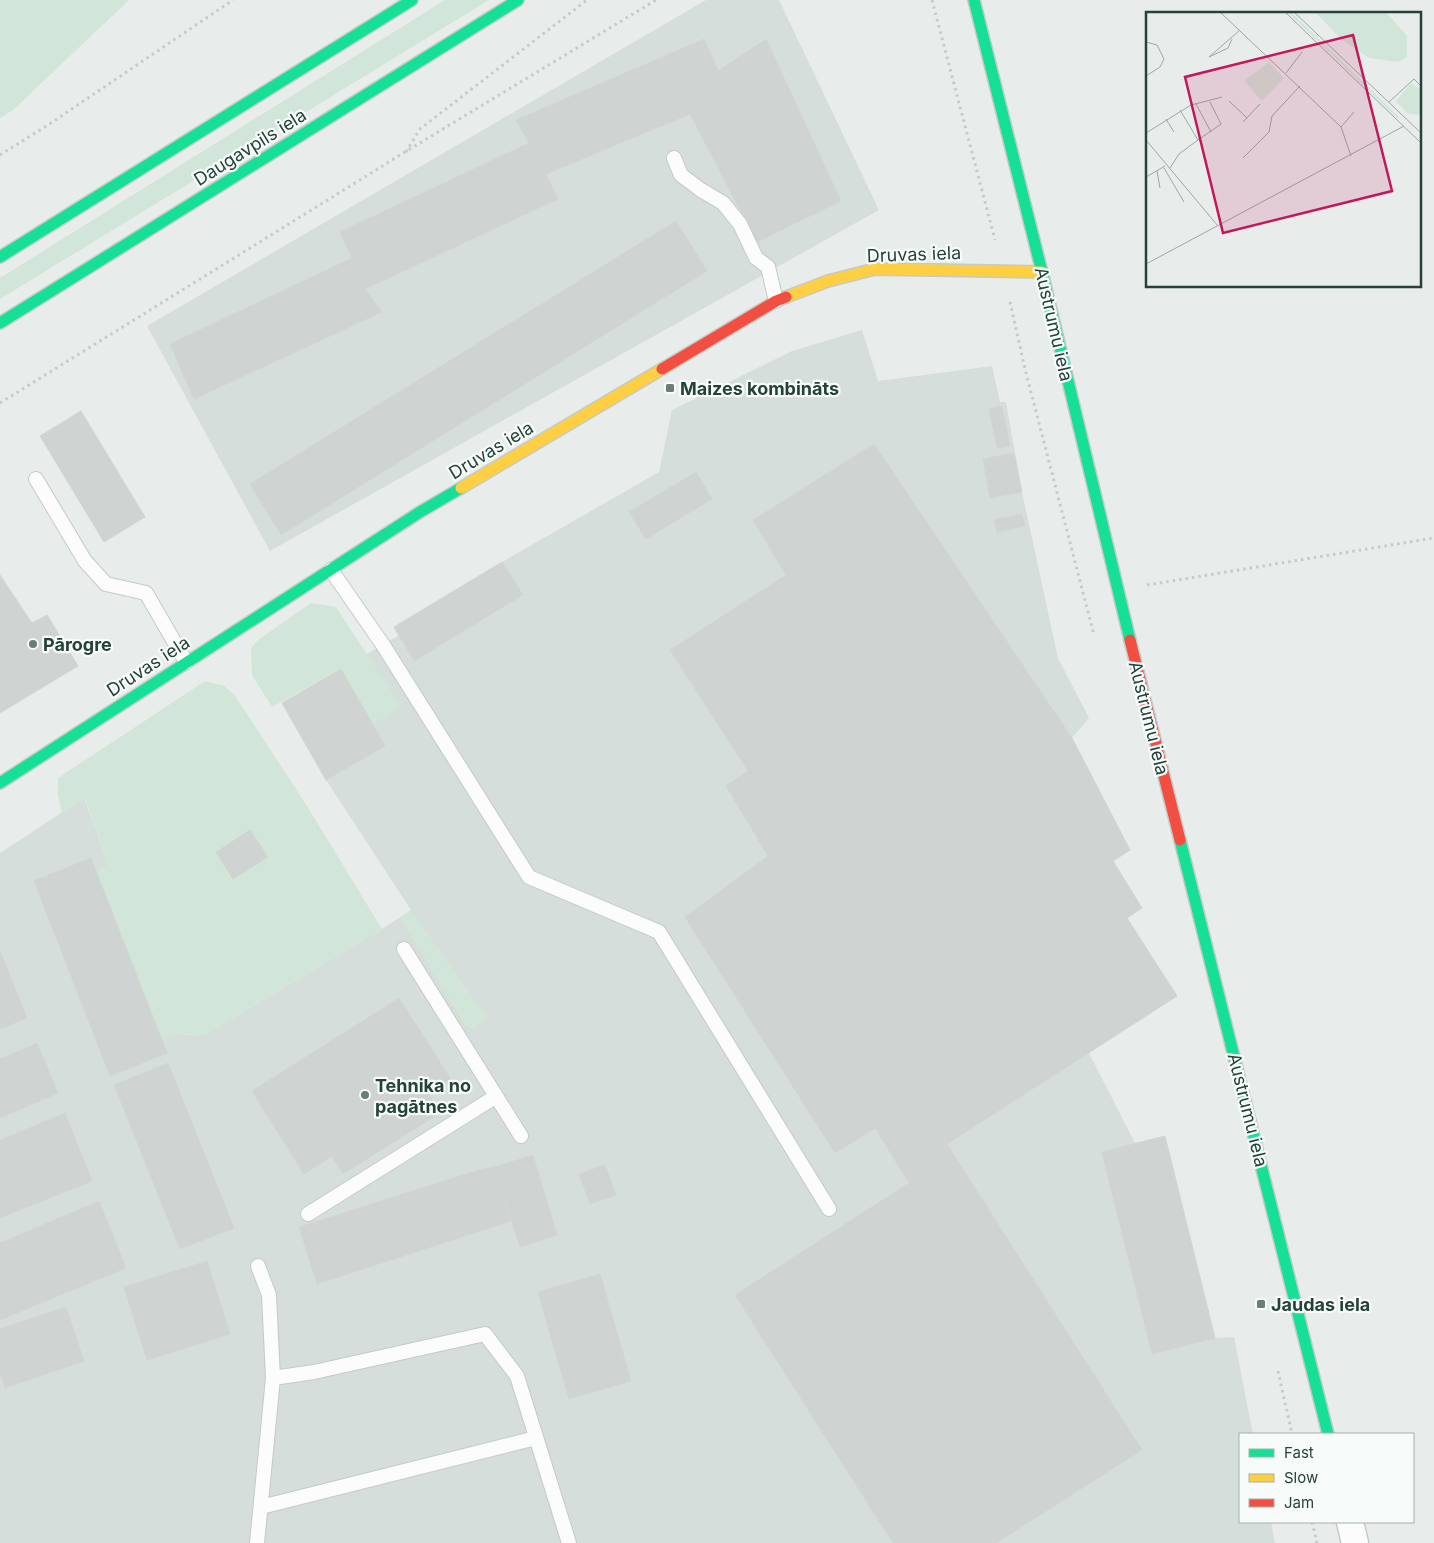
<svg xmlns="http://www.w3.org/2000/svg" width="1434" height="1543" viewBox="0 0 1434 1543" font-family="Inter,sans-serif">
	<rect width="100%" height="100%" fill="#e8edeb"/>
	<g fill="#d6dedb">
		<polygon points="706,0 779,0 879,210 270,551 147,326"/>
		<polygon points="862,330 878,381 992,366 1000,402 1006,402 1022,492 1058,658 1089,718 1072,738 1130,850 1113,861 1127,918 1177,996 1089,1053 1135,1143 1165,1136 1215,1338 1234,1337 1253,1434 1240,1434 1240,1522 1271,1522 1275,1543 0,1543 0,853 84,798 109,865 97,872 163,1039 176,1034 204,1035 382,929 411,910 326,780 282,703 398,636 394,627 502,562 659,472 672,410 792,351"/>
	</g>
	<g fill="#d1e6d8">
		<polygon points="0,0 129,0 13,110 0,118"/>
		<polygon points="445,0 489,0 0,299 0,278"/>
		<polygon points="311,603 336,607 402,708 372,724 340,669 272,707 252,675 251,648 258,640"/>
		<polygon points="205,681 225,686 236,697 307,806 382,929 204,1035 176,1034 162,1040 97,872 109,865 85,799 62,813 58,795 58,778"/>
		<polygon points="411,910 487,1018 472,1029 465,1025 400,917"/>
	</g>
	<g fill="#cfd4d2" stroke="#d1d6d4">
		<polygon points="704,39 718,71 766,39 841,201 757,242 690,114 546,174 558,199 365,289 382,312 194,399 170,344 352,258 340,232 529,143 516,120"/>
		<polygon points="676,221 707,271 281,535 250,484"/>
		<polygon points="1002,406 1010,446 997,448 989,409"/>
		<polygon points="81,411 145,517 104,542 40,436"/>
		<polygon points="874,444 1072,738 1130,850 1113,861 1142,908 1127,918 1177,996 947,1144 1142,1450 996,1543 893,1543 735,1295 909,1183 875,1128 835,1153 685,917 768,856 726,786 748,771 670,650 786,575 753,520"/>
		<polygon points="1014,453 1022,492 990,498 983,459"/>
		<polygon points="696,472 712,499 646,539 629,512"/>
		<polygon points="1022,514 1025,526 997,532 994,520"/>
		<polygon points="502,562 523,595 414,661 394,627"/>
		<polygon points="0,575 32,623 47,615 78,666 0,713"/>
		<polygon points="341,669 385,746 326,780 282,703"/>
		<polygon points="250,830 268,857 233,879 216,852"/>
		<polygon points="91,858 167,1053 110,1076 34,881"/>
		<polygon points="0,951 27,1018 0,1029"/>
		<polygon points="399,998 452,1081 429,1095 440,1113 343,1174 332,1156 304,1174 252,1091"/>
		<polygon points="37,1043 58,1093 0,1118 0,1059"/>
		<polygon points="168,1063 234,1228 180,1249 114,1085"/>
		<polygon points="65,1113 92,1181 0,1218 0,1140"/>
		<polygon points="1165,1136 1215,1338 1152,1354 1102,1152"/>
		<polygon points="533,1155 557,1235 520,1247 494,1167"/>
		<polygon points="605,1165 616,1195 590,1204 579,1174"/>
		<polygon points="494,1167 511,1221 317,1284 299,1227 479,1170"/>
		<polygon points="99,1201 126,1268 0,1320 0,1243"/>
		<polygon points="207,1261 230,1334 147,1360 124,1287"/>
		<polygon points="600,1274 631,1381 569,1399 538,1292"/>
		<polygon points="66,1307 84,1361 5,1388 0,1373 0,1329"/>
	</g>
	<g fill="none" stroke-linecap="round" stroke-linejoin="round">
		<g stroke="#c5cac8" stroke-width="16">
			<g id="lane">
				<polyline points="674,158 681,175 701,190 723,203 740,224 756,258 768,267 776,301"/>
				<polyline points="36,479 85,561 106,584 146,593 186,662"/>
				<polyline points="331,570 383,645 529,877 659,932 829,1209"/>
				<polyline points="404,949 521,1136"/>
				<polyline points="308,1214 495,1097"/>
				<polyline points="273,1378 314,1372 485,1334 517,1376 569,1543"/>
				<polyline points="261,1507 536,1438"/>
				<polyline points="257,1543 273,1378 269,1295 258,1266"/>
			</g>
		</g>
		<g stroke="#c5cac8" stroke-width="29">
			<polyline id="street" points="1350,1522 1355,1543"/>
		</g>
		<g stroke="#c3cbc8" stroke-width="14">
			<g id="fast">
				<polyline points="974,0 1042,272 1130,640"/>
				<polyline points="0,257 412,0"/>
				<polyline points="0,323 518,0"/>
				<polyline points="0,783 420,512 461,488"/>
				<polyline points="1180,840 1328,1434"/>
			</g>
		</g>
		<g stroke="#c3cbc8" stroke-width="14">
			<g id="slow">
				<polyline points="786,297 828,281 875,269 1042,272"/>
				<polyline points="461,488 662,369"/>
			</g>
		</g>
		<g stroke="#c3cbc8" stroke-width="14">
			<g id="jam">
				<polyline points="662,369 776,301 786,297"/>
				<polyline points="1130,640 1180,840"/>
			</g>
		</g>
		<g stroke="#c3ccca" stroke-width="3" stroke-dasharray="2.5 4" stroke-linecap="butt">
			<polyline points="932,0 995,240"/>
			<polyline points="406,152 420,129 587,0"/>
			<polyline points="0,155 48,125 233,0"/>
			<polyline points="1010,302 1025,369 1094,635"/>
			<polyline points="0,403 405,152 656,0"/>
			<polyline points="1147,585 1434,538"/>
			<polyline points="1278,1371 1292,1434"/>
			<polyline points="1312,1522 1317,1543"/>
		</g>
		<use href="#lane" stroke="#fcfcfc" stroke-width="14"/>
		<use href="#street" stroke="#fcfcfc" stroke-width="26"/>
		<use href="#fast" stroke="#16e098" stroke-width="11"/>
		<use href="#slow" stroke="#ffcf43" stroke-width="11"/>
		<use href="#jam" stroke="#f24e42" stroke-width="11"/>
	</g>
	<g fill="#697e78" stroke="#f7fbf9" stroke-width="2">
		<rect x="665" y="383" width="10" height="10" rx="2.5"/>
		<circle cx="33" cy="644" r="5"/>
		<circle cx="365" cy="1095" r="5"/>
		<rect x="1256" y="1299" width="10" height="10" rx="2.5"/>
	</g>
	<g text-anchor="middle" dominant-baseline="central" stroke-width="4.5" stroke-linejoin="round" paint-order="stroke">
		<g font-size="18" fill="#24423a" stroke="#f7fbf9">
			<text transform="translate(250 147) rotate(-32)">Daugavpils iela</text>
			<text transform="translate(914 254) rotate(-2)">Druvas iela</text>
			<text transform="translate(1054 324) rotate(77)">Austrumu iela</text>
			<text transform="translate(491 450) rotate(-31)">Druvas iela</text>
			<text transform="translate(148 666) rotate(-33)">Druvas iela</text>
			<text transform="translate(1149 718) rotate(76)">Austrumu iela</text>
			<text transform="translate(1248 1110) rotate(76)">Austrumu iela</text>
		</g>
		<g font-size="18" font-weight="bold" fill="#24423a" stroke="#f7fbf9" text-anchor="start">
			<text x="680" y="388">Maizes kombināts</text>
			<text x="43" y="644">Pārogre</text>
			<text x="375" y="1085">Tehnika no<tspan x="375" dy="21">pagātnes</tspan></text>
			<text x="1271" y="1304">Jaudas iela</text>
		</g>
	</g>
	<g transform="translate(1146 12)">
		<rect width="275" height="275" fill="#e8edeb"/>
		<path d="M142 0H145L253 105 251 106ZM169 0H240L261 24V45L252 50 223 46 195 27ZM123 50 138 66 116 89 98 69ZM265 71 275 78V102L271 103 261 101 250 89Z" fill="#d1e6d8"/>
		<path fill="none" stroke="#9aa9a4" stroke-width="1" d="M74 0 195 115 205 144M139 0 275 131M148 0 275 121M86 27 82 36 63 45 94 18M0 30 11 33 18 47 14 55 0 64M140 61 156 40M83 89 101 106M243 90 268 67 275 74M50 92 65 120M20 107 28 120M97 110 114 92M195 115 208 100M0 121 45 93 76 85M0 128 72 214M52 128 75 112 64 90M97 146 123 120 126 104 154 74M18 156 38 190M24 156 33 142 52 128 34 98M11 159 14 176M0 165 19 154M0 252 258 114"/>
		<path fill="#c2185b" fill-opacity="0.15" stroke="#c2185b" stroke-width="2.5" d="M207 23 246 179 77 221 39 65Z"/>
		<rect width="275" height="275" fill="none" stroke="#24423a" stroke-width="2.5"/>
	</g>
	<rect x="1239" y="1433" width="175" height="90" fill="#f7fbf9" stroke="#a3b1ad"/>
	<rect x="1249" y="1449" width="25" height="8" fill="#16e098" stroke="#a3b1ad"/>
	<text x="1284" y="1458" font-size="15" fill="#24423a">Fast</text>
	<rect x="1249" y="1474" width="25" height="8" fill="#ffcf43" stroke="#a3b1ad"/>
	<text x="1284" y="1483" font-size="15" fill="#24423a">Slow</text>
	<rect x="1249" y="1499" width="25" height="8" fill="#f24e42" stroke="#a3b1ad"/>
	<text x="1284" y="1508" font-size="15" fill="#24423a">Jam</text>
</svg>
